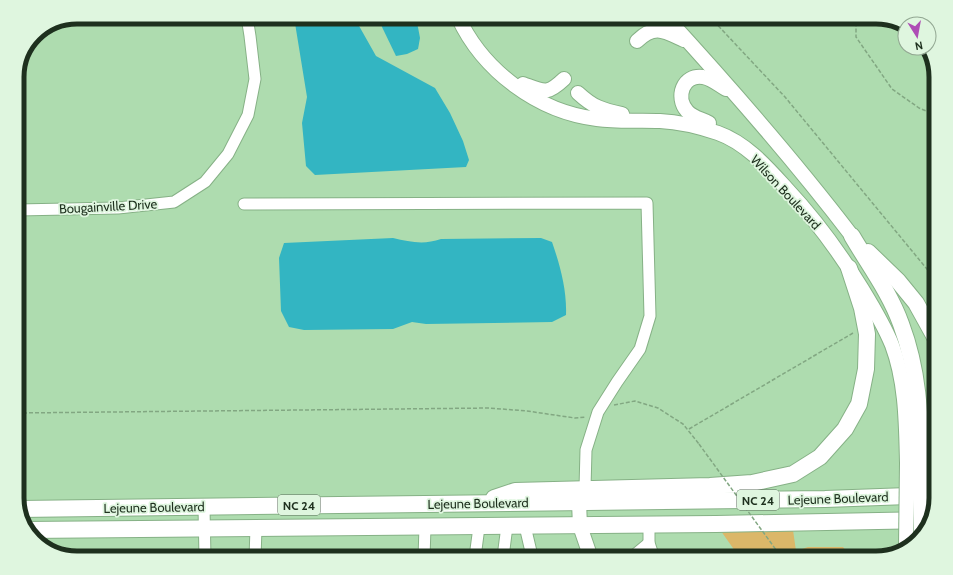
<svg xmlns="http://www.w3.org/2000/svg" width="953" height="575" viewBox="0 0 953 575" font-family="Cabin,sans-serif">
	<rect width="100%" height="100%" fill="#aedcaf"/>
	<polygon fill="#dbb769" points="792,523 796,551 808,547 843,547 852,558 740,558 716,524"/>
	<g fill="#33b5c2">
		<polygon points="294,17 354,17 376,56 435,88 450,113 463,141 469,160 466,167 315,175 306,166 302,123 307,97"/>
		<polygon points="379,17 416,17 420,38 418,49 407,54 396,56 382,27"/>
		<path d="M393 238C410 242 424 245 441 239L541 238 552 242C560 265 567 290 566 315L552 322 426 324 412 322 393 329 304 330 289 327 281 311 279 258 284 243Z"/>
	</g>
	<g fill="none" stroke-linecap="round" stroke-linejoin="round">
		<g stroke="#86b186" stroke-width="13">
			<g id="minor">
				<polyline points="244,204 647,203 650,316 640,349 617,382 598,412 586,450 585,488"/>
				<polyline points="17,210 118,208 174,202 205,182 228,154 248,115 255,79 250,36 247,17"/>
				<polyline points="204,507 205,558"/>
				<polyline points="649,525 649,543 654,558"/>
				<polyline points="525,526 532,556 546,556 550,558"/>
				<polyline points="425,557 475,557 479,527"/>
				<polyline points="475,557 503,557 507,526"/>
				<polyline points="255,558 256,528"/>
				<polyline points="424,558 425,527"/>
				<polyline points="631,558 649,543"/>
			</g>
		</g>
		<g stroke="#86b186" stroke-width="16">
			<g id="major">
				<path d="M458 17C483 71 538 112 597 119 618 122 639 120 660 121 680 122 700 127 718 133 746 143 767 167 786 188 815 219 840 253 862 289 873 307 884 325 892 345 906 382 906 424 907 463"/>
				<path d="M666 17C731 88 794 160 852 236"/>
				<path d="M637 41C655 24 664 31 684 40"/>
				<path d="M523 84C545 92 547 95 564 79"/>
				<path d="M578 93C593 107 602 110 622 114"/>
				<path d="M709 123C702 119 693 118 687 111 675 97 683 74 703 77 711 78 719 85 726 89"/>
				<polyline points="579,502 580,526 591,558"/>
			</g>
		</g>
		<g stroke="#86b186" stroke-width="18">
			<g id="highway">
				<path d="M852 236C869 265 890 293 901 324 918 369 921 416 920 463"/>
				<polyline points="868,252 898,281 916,303 936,339"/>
				<polyline points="494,498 515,491 710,486 752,483 793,474 820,457 845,429 859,404 866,369 867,334 862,308 849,268"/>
				<polyline points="19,509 825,499 936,495"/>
				<polyline points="26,530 716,524 930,520"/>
			</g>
		</g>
		<g stroke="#82a782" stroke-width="1.5" stroke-dasharray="4 2" stroke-linecap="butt">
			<polyline points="710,17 785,97 936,280"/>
			<polyline points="859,17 856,25 856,37 892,89 919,108 936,115"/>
			<polyline points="928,291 936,288"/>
			<polyline points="614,405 635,401 658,408 683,424 699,444"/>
			<polyline points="17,413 489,408 527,411 575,418 586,417"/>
			<polyline points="689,429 853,333"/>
		</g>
		<use href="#minor" stroke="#fff" stroke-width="11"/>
		<use href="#major" stroke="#fff" stroke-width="14"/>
		<use href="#highway" stroke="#fff" stroke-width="16"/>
		<g stroke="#86b186" stroke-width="16" stroke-linecap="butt">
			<polyline id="major-bridge" points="906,547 907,463"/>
		</g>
		<g stroke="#86b186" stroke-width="18" stroke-linecap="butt">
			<polyline id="highway-bridge" points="920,463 922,534"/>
		</g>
		<polyline stroke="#82a782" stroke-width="1.5" stroke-dasharray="4 2" stroke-linecap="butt" points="699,444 782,558"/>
		<use href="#major-bridge" stroke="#fff" stroke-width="14"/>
		<use href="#highway-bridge" stroke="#fff" stroke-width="16"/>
	</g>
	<g text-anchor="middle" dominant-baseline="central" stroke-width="3.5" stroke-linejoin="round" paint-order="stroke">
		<g fill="#dff6df" stroke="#586b58" stroke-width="1">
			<rect x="737" y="490" width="42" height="20" rx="3"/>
			<rect x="278" y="495" width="42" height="20" rx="3"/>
		</g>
		<g font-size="12" font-weight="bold" fill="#1e301e">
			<text x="758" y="500">NC 24</text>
			<text x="299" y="505">NC 24</text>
		</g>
		<g font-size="13" fill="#1e301e" stroke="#dff6df">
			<text transform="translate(786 192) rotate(47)">Wilson Boulevard</text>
			<text transform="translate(108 206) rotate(-3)">Bougainville Drive</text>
			<text transform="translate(838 498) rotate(-2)">Lejeune Boulevard</text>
			<text transform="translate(478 503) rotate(-1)">Lejeune Boulevard</text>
			<text transform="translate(154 507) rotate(-1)">Lejeune Boulevard</text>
		</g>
	</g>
	<path d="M0 0H953V575H0ZM77 24H876A53 53 0 0 1 929 77V498A53 53 0 0 1 876 551H77A53 53 0 0 1 24 498V77A53 53 0 0 1 77 24Z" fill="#dff6df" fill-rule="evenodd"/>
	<path fill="none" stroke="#1e301e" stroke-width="5" d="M77 24H876A53 53 0 0 1 929 77V498A53 53 0 0 1 876 551H77A53 53 0 0 1 24 498V77A53 53 0 0 1 77 24Z"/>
	<g transform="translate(917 36) rotate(169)"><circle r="19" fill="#dff6df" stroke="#92a792"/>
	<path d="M0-3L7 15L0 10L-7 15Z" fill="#ae4db5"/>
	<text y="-6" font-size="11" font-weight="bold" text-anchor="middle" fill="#1e301e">N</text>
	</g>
</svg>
